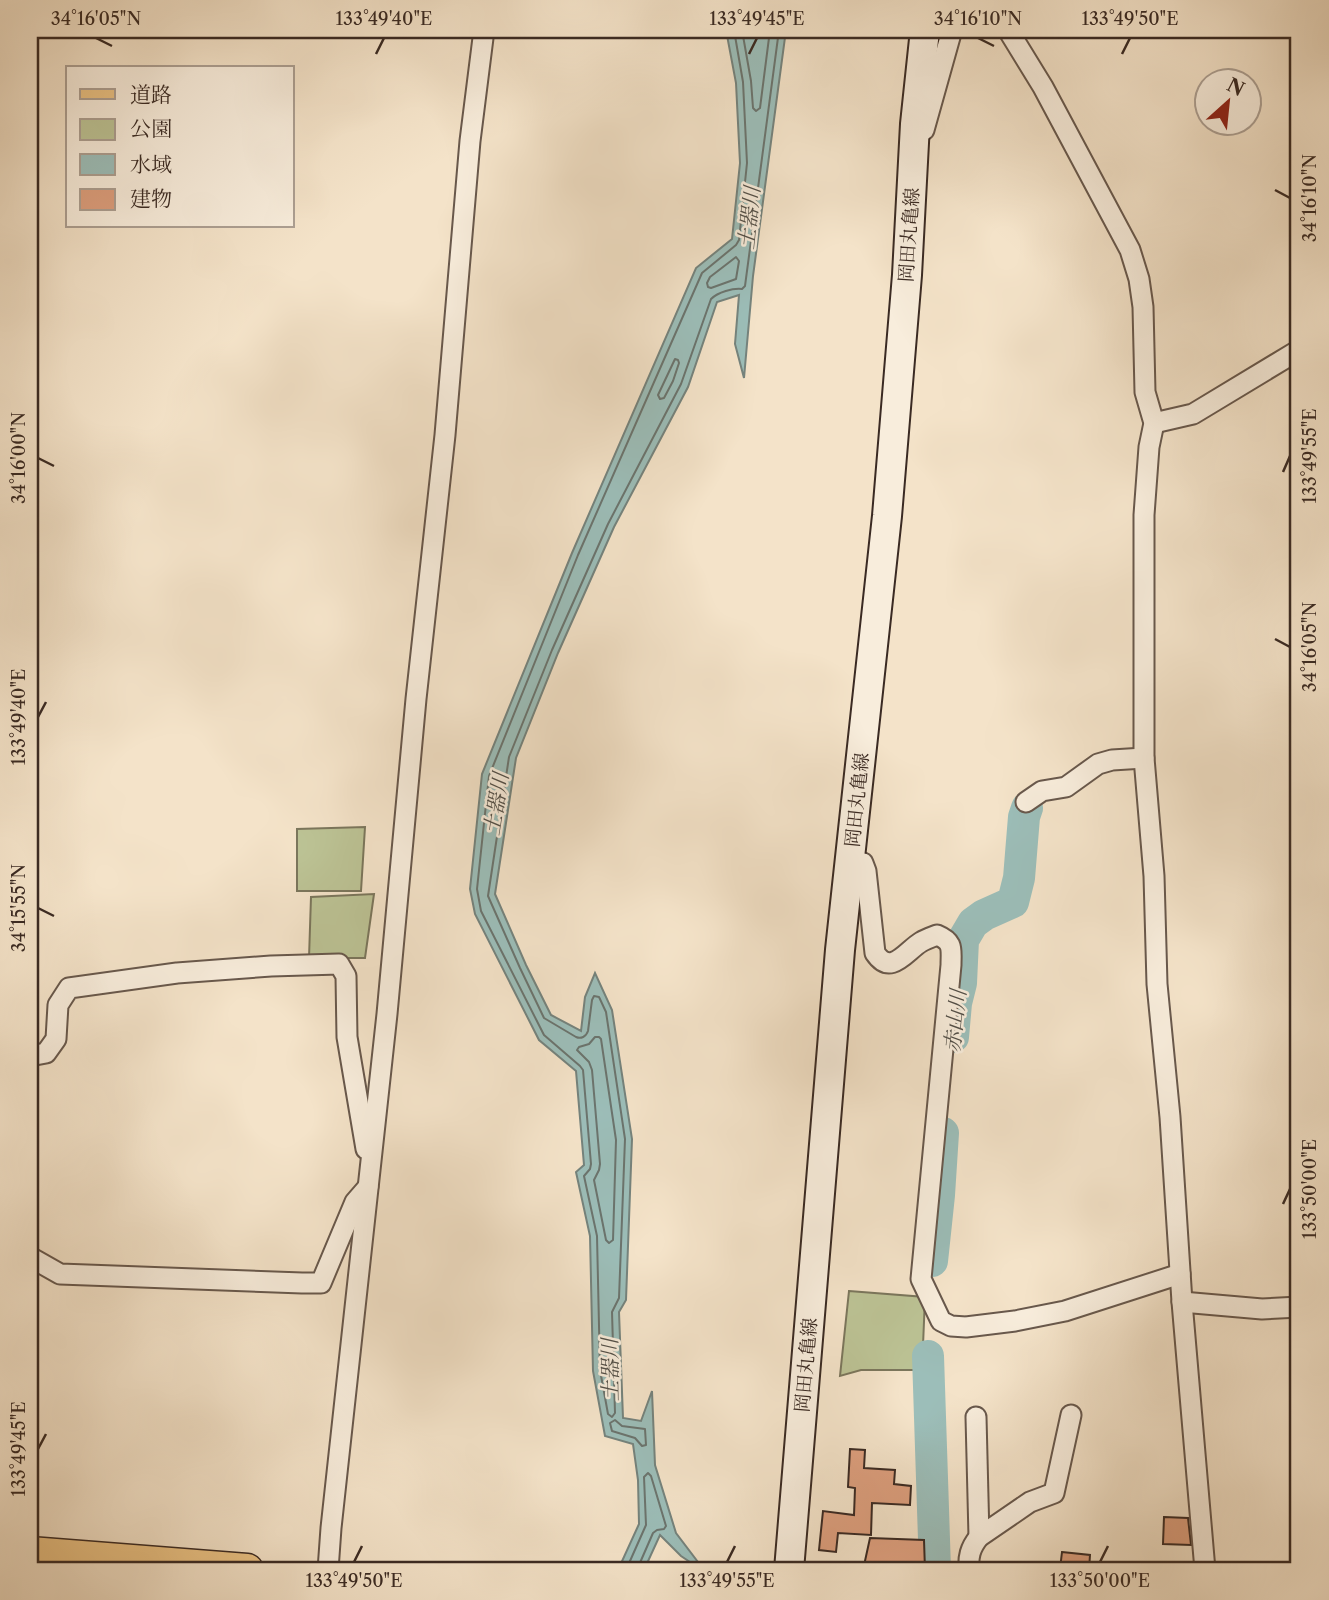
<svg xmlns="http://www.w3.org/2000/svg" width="1329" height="1600" viewBox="0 0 1329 1600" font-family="'Libre Caslon Text','Noto Serif JP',serif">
	<rect width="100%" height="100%" fill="#f4e3c9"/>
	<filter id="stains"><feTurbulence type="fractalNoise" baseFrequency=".00286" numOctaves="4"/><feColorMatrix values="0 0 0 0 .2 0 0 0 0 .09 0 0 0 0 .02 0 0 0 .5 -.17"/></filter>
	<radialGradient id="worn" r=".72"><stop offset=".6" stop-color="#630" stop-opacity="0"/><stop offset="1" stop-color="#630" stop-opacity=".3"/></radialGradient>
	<g fill="#bcc395" stroke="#7b765c" stroke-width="2">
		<polygon points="365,827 361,891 297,891 297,829"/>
		<polygon points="374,894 365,958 309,958 311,897"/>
		<polygon points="849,1291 925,1297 922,1370 861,1370 840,1376"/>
	</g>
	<polygon fill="#9cbeb9" stroke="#75837d" stroke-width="2" points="726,30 786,30 753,276 744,378 735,344 739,295 717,302 688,387 614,527 558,653 516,758 495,894 526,965 551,1015 581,1031 585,997 595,973 612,1010 632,1139 626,1300 619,1312 623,1418 641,1421 652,1391 655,1465 676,1533 704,1570 702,1570 681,1556 660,1535 644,1570 618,1570 639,1524 638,1480 633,1444 605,1436 593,1371 590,1236 576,1172 584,1165 576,1071 539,1040 475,914 470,889 482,774 572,553 696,268 732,239 740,163 736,83"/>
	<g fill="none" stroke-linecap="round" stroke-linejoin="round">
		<g stroke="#6b746e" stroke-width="2">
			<path d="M734 30 743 82 747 163 739 240 736 245 702 273 578 555 489 776 477 889 481 911 544 1035 580 1066 583 1070 591 1164 590 1169 584 1176 597 1236 600 1370 608 1414 612 1417 615 1413 612 1312 619 1298 625 1139 606 1012 599 997 594 996 592 1000 588 1031C586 1037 581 1039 576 1037L544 1018 520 968 488 896 509 757 552 650 608 524 681 384 711 299C718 292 733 288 742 289L745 286 779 30"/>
			<polyline points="742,30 751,81 753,108 756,111 760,108 770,30"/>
			<polygon points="736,257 739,261 736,279 711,288 708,287 707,283 710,277"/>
			<polygon points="675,359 678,360 679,363 673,381 664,398 660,399 658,395"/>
			<polygon points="595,1037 599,1037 601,1039 616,1140 613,1240 609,1243 606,1240 594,1180 599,1170 600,1164 592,1070 589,1062 577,1050 579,1047 589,1044"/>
			<polygon points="615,1420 622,1426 645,1429 646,1445 642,1446 635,1438 612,1431 610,1423"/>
			<polyline points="626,1570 646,1525 644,1477 648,1473 651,1476 666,1526 664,1529 657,1530 653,1533 639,1565 638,1570"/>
		</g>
		<g stroke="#9cbeb9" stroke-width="32">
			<polyline points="953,1037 956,1003 961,983 963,940 973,923 984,915 1013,902 1019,878 1024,817 1027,808"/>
			<polyline points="932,1261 939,1195 943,1133"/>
			<polyline points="928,1356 935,1570"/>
		</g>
	</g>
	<g fill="#dd9f7e" stroke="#3a2a23" stroke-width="2">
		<polygon points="850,1449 865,1450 864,1468 895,1470 894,1484 911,1486 910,1505 872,1503 871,1535 838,1533 836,1552 819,1550 823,1511 854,1515 855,1488 848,1487"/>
		<polygon points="1164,1517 1188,1518 1191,1545 1163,1544"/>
		<polygon points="870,1538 924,1540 925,1570 863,1570"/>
		<polygon points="1062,1552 1090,1555 1089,1570 1060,1569"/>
	</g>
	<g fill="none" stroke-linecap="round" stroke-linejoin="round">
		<g stroke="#68584c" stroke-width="23">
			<g id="street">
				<polyline points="1008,30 1043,87 1130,250 1139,279 1143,307 1145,392 1154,423 1149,447 1144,515 1144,758 1154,876 1157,984 1170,1117 1182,1302 1205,1570"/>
				<polyline points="924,130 952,30"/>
				<polyline points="1154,423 1193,414 1299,350"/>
				<polyline points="1026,802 1042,791 1066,787 1098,764 1112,760 1144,758"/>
				<path d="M851 862 863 863 866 871 875 953C891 977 906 951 921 942 926 939 932 937 937 935 954 942 951 949 951 965L921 1279 941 1321 951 1326 966 1327 1015 1321 1065 1311 1180 1274"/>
				<polyline points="30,1056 46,1053 56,1039 58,1005 69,988 177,973 271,966 339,964 346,976 347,1037 366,1149"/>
				<polyline points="30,1257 60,1274 302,1283 321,1283 355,1202 368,1187"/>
				<polyline points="1182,1302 1262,1309 1299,1307"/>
				<polyline points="976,1417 979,1537"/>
				<polyline points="328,1570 331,1528 387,1014 416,699 445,435 470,141 484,30"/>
				<path d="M969 1570C968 1557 970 1548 979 1537L1030 1502 1054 1493 1071 1415"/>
			</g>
		</g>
		<g stroke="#3a2a23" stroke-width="32">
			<polyline id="secondary" points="789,1570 840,950 887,516 907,275 915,124 925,30"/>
		</g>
		<g stroke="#3a2a23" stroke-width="35">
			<polyline id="primary" points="30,1553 247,1570"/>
		</g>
		<use href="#street" stroke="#f8eddc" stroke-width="19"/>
		<use href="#secondary" stroke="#f8eddc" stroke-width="28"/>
		<use href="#primary" stroke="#eac284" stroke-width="32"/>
	</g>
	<path fill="none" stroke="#3a2a23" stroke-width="2.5" d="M96 38 112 46M978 38 994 46M376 54 384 38M749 54 757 38M1122 54 1130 38M1275 190 1290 198M38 458 54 466M1283 472 1290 456M1275 639 1290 647M38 717 46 702M38 908 54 916M1283 1204 1290 1189M38 1449 46 1434M354 1562 362 1546M727 1562 735 1546M1100 1562 1108 1546"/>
	<g text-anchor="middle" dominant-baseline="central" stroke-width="5" stroke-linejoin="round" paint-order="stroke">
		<g font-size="19" fill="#3a2a23" stroke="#f8eddc">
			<text transform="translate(909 235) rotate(-86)">岡田丸亀線</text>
			<text transform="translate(857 800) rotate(-84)">岡田丸亀線</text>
			<text transform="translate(806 1365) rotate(-85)">岡田丸亀線</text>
		</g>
		<g font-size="21" font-style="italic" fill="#524f48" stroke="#f8eddc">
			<text transform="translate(749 218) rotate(-84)">土器川</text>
			<text transform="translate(496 804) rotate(-81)">土器川</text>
			<text transform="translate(955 1021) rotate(-84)">赤山川</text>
			<text transform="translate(610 1370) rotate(-91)">土器川</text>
		</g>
	</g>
	<rect width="1329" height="1600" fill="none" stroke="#f4e3c9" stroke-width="77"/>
	<rect x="66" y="66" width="228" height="161" fill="#f8eddc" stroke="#ac9f92" stroke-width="2"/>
	<rect x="80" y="89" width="35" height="10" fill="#eac284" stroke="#ac9f92" stroke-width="2"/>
	<text x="130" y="102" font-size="21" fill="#3a2a23">道路</text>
	<rect x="80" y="119" width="35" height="21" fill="#bcc395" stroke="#ac9f92" stroke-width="2"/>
	<text x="130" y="136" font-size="21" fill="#3a2a23">公園</text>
	<rect x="80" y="154" width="35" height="21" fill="#9cbeb9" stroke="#ac9f92" stroke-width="2"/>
	<text x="130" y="172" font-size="21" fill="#3a2a23">水域</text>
	<rect x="80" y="189" width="35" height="21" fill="#dd9f7e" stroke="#ac9f92" stroke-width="2"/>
	<text x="130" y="206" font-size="21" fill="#3a2a23">建物</text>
	<g transform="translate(1228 102) rotate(27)"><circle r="33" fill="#f8eddc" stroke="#ac9f92" stroke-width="2"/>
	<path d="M0-5L12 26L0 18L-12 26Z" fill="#8f2418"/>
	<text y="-10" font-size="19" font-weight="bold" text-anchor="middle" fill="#3a2a23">N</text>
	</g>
	<rect x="38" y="38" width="1252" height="1524" fill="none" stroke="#3a2a23" stroke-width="2.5"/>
	<g font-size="18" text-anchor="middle" fill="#3a2a23">
		<text x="96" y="25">34°16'05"N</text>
		<text x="384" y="25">133°49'40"E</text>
		<text x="757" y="25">133°49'45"E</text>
		<text x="978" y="25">34°16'10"N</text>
		<text x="1130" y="25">133°49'50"E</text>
		<text transform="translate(1310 198) rotate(-90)" y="6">34°16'10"N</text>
		<text transform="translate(1310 456) rotate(-90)" y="6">133°49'55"E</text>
		<text transform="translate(19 458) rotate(-90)" y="6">34°16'00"N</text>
		<text transform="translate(1310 647) rotate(-90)" y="6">34°16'05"N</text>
		<text transform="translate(19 717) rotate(-90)" y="6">133°49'40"E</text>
		<text transform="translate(19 908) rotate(-90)" y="6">34°15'55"N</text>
		<text transform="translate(1310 1189) rotate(-90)" y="6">133°50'00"E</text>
		<text transform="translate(19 1449) rotate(-90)" y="6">133°49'45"E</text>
		<text x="354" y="1587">133°49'50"E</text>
		<text x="727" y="1587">133°49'55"E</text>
		<text x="1100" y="1587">133°50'00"E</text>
	</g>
	<rect width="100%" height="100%" filter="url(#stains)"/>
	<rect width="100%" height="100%" fill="url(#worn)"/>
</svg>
